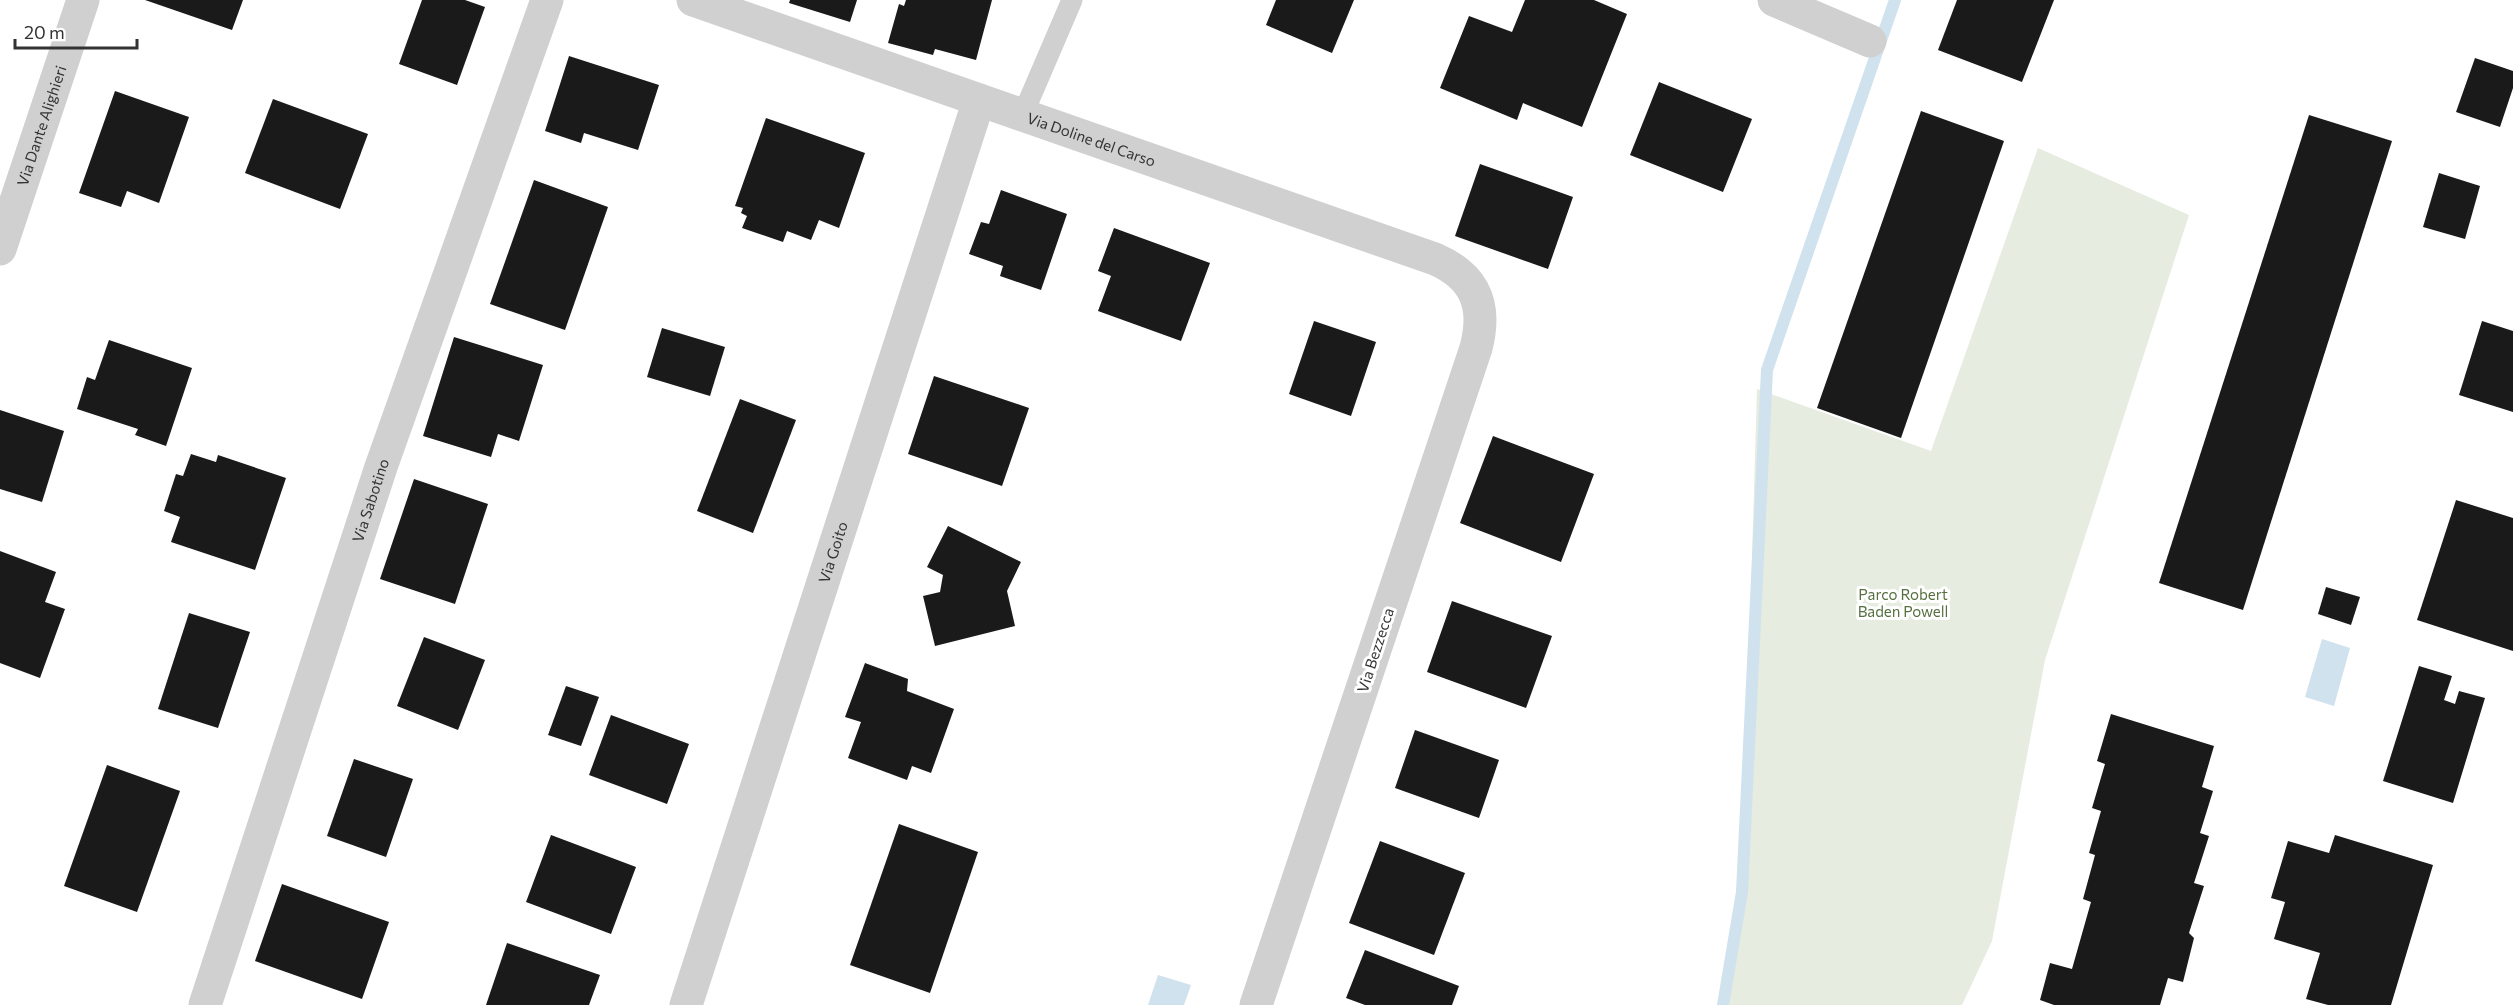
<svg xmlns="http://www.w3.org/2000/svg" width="2513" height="1005" viewBox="0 0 2513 1005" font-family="Commissioner,sans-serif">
	<rect width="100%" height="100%" fill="#fff"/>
	<polygon fill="#e6ecdf" points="2038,148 2189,215 2045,660 1992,941 1962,1005 1724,1005 1742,892 1757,389 1931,451"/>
	<g fill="#cfe2ee">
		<polygon points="2322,639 2350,648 2334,706 2305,697"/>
		<polygon points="1158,975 1191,985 1184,1005 1148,1005"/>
	</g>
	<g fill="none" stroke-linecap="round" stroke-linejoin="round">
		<polyline stroke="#cfe2ee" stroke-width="12" points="1723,1005 1742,892 1767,370 1895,0"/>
	</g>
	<g fill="#1a1a1a">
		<polygon points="145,0 243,0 232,30"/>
		<polygon points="422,0 465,0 485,7 457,85 399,64"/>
		<polygon points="790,0 857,0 850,22 789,3"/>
		<polygon points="906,0 992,0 976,60 935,49 933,55 888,43 899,4 904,6"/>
		<polygon points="1276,0 1354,0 1332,53 1266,25"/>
		<polygon points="1525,0 1594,0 1627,14 1582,127 1523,103 1517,120 1440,88 1469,16 1512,32"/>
		<polygon points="1957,0 2054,0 2022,82 1938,50"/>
		<polygon points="569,56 659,85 638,150 584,133 581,143 545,131"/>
		<polygon points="2475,58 2513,71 2513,88 2500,127 2456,112"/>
		<polygon points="1659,82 1752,119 1723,192 1630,155"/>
		<polygon points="115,91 189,117 159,203 127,191 121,207 79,193"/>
		<polygon points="273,99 368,134 340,209 245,173"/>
		<polygon points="1921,111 2004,141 1901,438 1817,408"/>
		<polygon points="2309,115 2392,141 2243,610 2159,583"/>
		<polygon points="766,118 865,153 839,228 819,220 811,240 787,231 783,242 742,228 747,216 741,213 743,208 735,206"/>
		<polygon points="1480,164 1573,197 1548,269 1455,236"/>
		<polygon points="2439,173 2480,186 2465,239 2423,227"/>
		<polygon points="534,180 608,207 565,330 490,304"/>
		<polygon points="1001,190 1067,214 1041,290 1000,276 1003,266 969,254 981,222 989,224"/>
		<polygon points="1114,228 1210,263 1181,341 1098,311 1111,276 1098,271"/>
		<polygon points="1314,321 1376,342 1351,416 1289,394"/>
		<polygon points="2482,321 2513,331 2513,412 2459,395"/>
		<polygon points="662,328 725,347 710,396 647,377"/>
		<polygon points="454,337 543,365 519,441 498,434 491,457 423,436"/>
		<polygon points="109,340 192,368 166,446 135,435 138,429 77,409 87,377 95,380"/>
		<polygon points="934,376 1029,408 1002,486 908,454"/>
		<polygon points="740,399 796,420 753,533 697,511"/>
		<polygon points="0,410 64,431 42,502 0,489"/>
		<polygon points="1493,436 1594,474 1561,562 1460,523"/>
		<polygon points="191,454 216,462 218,455 286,478 255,570 171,542 180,517 164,511 176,474 183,476"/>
		<polygon points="414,479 488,504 455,604 380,579"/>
		<polygon points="2456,500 2513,518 2513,651 2417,620"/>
		<polygon points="948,526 1021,562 1007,591 1015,626 935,646 923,596 940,592 943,575 927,567"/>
		<polygon points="0,551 56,572 45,602 65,609 40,678 0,663"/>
		<polygon points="2326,587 2360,597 2351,625 2318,614"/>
		<polygon points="1452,601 1552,636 1526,708 1427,672"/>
		<polygon points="189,613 250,632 218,728 158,709"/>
		<polygon points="424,637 485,660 458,730 397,706"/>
		<polygon points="865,663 908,679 907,691 954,709 931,773 912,766 907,780 848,758 861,722 845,717"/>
		<polygon points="2419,666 2452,676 2444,700 2455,704 2459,691 2485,698 2453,803 2383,781"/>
		<polygon points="566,686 599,697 581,746 548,735"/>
		<polygon points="2111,714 2214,746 2202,787 2213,791 2200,833 2209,836 2194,883 2204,886 2189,933 2194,938 2183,982 2168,978 2160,1005 2054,1005 2040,1000 2050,963 2072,969 2091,902 2083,899 2095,855 2089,853 2101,811 2092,808 2105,764 2097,761"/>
		<polygon points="611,715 689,744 667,804 589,775"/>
		<polygon points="1415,730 1499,760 1479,818 1395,788"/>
		<polygon points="354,759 413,779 386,857 327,836"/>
		<polygon points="107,765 180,791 137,912 64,886"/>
		<polygon points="899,824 978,852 930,993 850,965"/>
		<polygon points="551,835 636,867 611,934 526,902"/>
		<polygon points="2335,835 2433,865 2391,1005 2328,1005 2306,999 2320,953 2274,939 2285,902 2271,898 2288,841 2329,853"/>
		<polygon points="1380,841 1465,873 1434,955 1349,923"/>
		<polygon points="282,884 389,922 362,999 255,961"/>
		<polygon points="507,943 600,975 589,1005 486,1005"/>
		<polygon points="1365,950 1459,986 1452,1005 1365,1005 1346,998"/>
	</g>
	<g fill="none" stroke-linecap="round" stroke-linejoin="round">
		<polyline stroke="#d0d0d0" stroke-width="21" points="1023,114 1072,0"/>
		<g stroke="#d0d0d0" stroke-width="33">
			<path id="s1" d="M693 0 1435 259C1476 277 1487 306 1476 348L1256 1005"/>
			<polyline points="1774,0 1870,41"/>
			<path id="s2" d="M0 249 83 0"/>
			<path id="s3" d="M205 1005 381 467 547 0"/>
			<path id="s4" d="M686 1005 979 100"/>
		</g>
	</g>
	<g text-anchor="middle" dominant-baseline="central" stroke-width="6" stroke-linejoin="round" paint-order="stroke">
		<g font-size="15" fill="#333" stroke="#fff">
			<text stroke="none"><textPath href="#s2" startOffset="130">Via Dante Alighieri</textPath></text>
			<text stroke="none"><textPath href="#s1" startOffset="422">Via Doline del Carso</textPath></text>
			<text stroke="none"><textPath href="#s3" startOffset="531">Via Sabotino</textPath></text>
			<text stroke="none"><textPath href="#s4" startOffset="476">Via Goito</textPath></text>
			<text transform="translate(1375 650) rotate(-72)">Via Bezzecca</text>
		</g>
		<g font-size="15" fill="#56703f" stroke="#fff">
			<text x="1903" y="594">Parco Robert<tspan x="1903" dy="17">Baden Powell</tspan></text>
		</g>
	</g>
	<path d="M15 39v9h122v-9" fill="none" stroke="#333333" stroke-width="3"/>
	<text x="24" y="39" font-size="18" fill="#333333" stroke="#ffffff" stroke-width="4.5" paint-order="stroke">20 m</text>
</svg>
